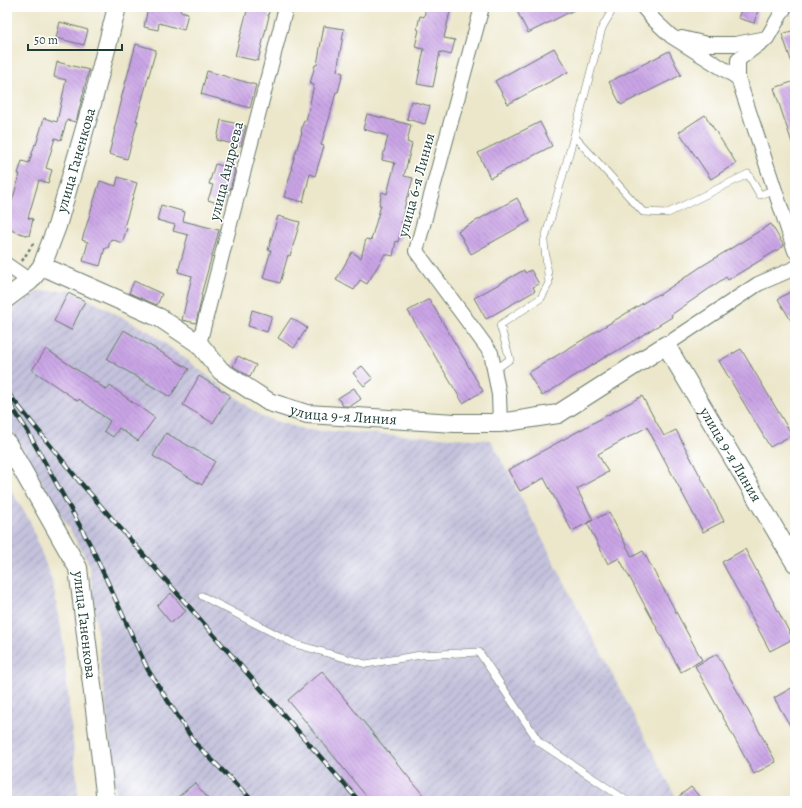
<svg xmlns="http://www.w3.org/2000/svg" width="802" height="808" viewBox="0 0 802 808" font-family="Alegreya,serif">
	<defs>
		<pattern id="industrial-furrows" width="10" height="10" patternUnits="userSpaceOnUse"><rect width="10" height="10" fill="#c3c1db"/><path d="M-1 1l2-2M0 10L10 0M9 11l2-2" fill="none" stroke="#9e9eb2"/></pattern>
		<pattern id="building-back-hatch" width="6" height="6" patternUnits="userSpaceOnUse"><rect width="6" height="6" fill="#caa4e6"/><path d="M-1 5l2 2M0 0l6 6M5-1l2 2" fill="none" stroke="#a387bb"/></pattern>
	</defs>
	<rect width="100%" height="100%" fill="#fff"/>
	<filter id="ink" filterUnits="userSpaceOnUse"><feTurbulence type="fractalNoise" baseFrequency=".025" numOctaves="2"/><feDisplacementMap in="SourceGraphic" scale="8" xChannelSelector="R" yChannelSelector="G"/><feConvolveMatrix kernelMatrix="1 2 1 2 8 2 1 2 1" color-interpolation-filters="sRGB"/></filter>
	<filter id="wash" filterUnits="userSpaceOnUse"><feTurbulence type="fractalNoise" baseFrequency=".012" numOctaves="4" result="noise"/><feDisplacementMap in="SourceGraphic" scale="16" xChannelSelector="R" yChannelSelector="G"/><feGaussianBlur stdDeviation="0.9" result="paint"/><feColorMatrix in="noise" values="0 0 0 0 0 0 0 0 0 0 0 0 0 0 0 0 0 1.4 0 .05"/><feComposite in="paint" operator="in"/></filter>
	<g filter="url(#wash)">
		<rect width="100%" height="100%" fill="#ece7cb"/>
		<g fill="url(#industrial-furrows)">
			<polygon points="71,290 150,332 262,417 306,430 491,440 678,801 117,801 89,563 7,423 7,311 39,291"/>
			<polygon points="7,484 30,521 53,584 61,627 79,801 7,801"/>
		</g>
		<g id="blocks">
			<g fill="url(#building-back-hatch)">
				<polygon points="148,7 181,7 180,11 188,13 184,30 159,23 158,30 144,27"/>
				<polygon points="248,7 270,7 268,16 269,16 258,61 235,56"/>
				<polygon points="426,7 451,7 444,38 455,40 451,55 440,52 433,87 417,84 424,49 415,47 419,30 417,29 420,16 424,17"/>
				<polygon points="526,7 580,7 528,33 517,11"/>
				<polygon points="742,7 759,7 754,23 738,18"/>
				<polygon points="60,22 88,30 84,45 56,38"/>
				<polygon points="324,26 344,29 337,71 343,73 338,92 336,92 330,116 321,145 324,146 315,176 310,174 303,202 284,197 292,169 291,168 302,132 301,131 304,120 306,121 314,85 310,84 315,65 317,65"/>
				<polygon points="795,30 795,66 793,66 782,34"/>
				<polygon points="136,44 156,50 136,121 138,121 127,159 109,154 115,130 114,130 122,99 121,99"/>
				<polygon points="554,48 568,72 508,104 495,81"/>
				<polygon points="669,51 681,75 621,105 609,82"/>
				<polygon points="57,62 89,70 76,122 67,120 61,140 55,138 46,168 52,170 48,183 39,180 28,218 33,219 29,236 7,229 7,218 20,174 18,174 22,161 29,163 35,144 36,145 44,118 57,122 66,80 54,77"/>
				<polygon points="207,71 256,85 250,108 201,94"/>
				<polygon points="795,81 795,109 791,110 795,120 795,146 793,146 774,88"/>
				<polygon points="411,101 430,106 425,124 407,119"/>
				<polygon points="367,114 411,125 407,142 412,144 404,176 413,178 408,197 407,196 401,223 403,223 398,242 396,241 393,256 385,254 367,284 360,280 354,290 336,280 352,252 361,258 366,239 371,240 381,205 379,205 382,192 387,194 395,163 382,160 388,136 363,129"/>
				<polygon points="705,115 736,163 711,179 679,132"/>
				<polygon points="221,120 246,126 241,146 217,140"/>
				<polygon points="540,122 552,146 490,178 478,153"/>
				<polygon points="215,164 235,169 230,190 228,189 223,205 208,200 213,185 209,184"/>
				<polygon points="118,177 137,183 124,227 127,228 122,243 111,239 108,248 105,248 100,266 83,261 88,242 82,240 100,181 116,186"/>
				<polygon points="517,198 530,221 471,254 458,231"/>
				<polygon points="161,205 185,212 183,221 219,230 201,295 202,296 196,323 182,320 192,276 178,272 188,235 173,231 175,225 157,220"/>
				<polygon points="278,216 300,222 290,256 288,255 280,283 263,278 271,250 268,250"/>
				<polygon points="771,224 784,246 728,280 726,277 671,315 672,317 610,355 610,354 542,396 528,373 658,294 659,295 702,266"/>
				<polygon points="524,270 525,273 531,270 539,284 533,287 535,291 486,319 474,298"/>
				<polygon points="134,281 162,294 157,305 129,293"/>
				<polygon points="795,289 795,327 778,299"/>
				<polygon points="68,293 85,301 71,330 54,321"/>
				<polygon points="429,299 483,391 463,403 408,311"/>
				<polygon points="252,310 272,316 267,332 248,326"/>
				<polygon points="291,318 307,328 294,348 278,338"/>
				<polygon points="124,330 189,369 170,397 107,359"/>
				<polygon points="46,349 107,390 110,386 155,418 138,441 119,428 113,437 104,431 110,421 79,399 78,401 32,370"/>
				<polygon points="741,349 792,435 770,447 719,361"/>
				<polygon points="238,356 256,365 250,377 233,366"/>
				<polygon points="362,366 373,379 364,386 353,373"/>
				<polygon points="199,376 230,395 213,423 183,405"/>
				<polygon points="354,388 361,399 351,406 343,406 338,398"/>
				<polygon points="642,396 664,436 676,430 724,521 703,532 647,427 598,454 608,472 577,489 593,520 572,531 544,478 520,491 508,470"/>
				<polygon points="166,433 215,461 202,485 153,456"/>
				<polygon points="609,512 632,557 643,551 702,660 681,672 619,558 608,564 587,523"/>
				<polygon points="745,549 793,639 770,651 722,562"/>
				<polygon points="171,593 186,611 171,623 157,606"/>
				<polygon points="717,654 776,762 754,774 695,666"/>
				<polygon points="322,671 428,801 370,801 288,700"/>
				<polygon points="795,686 795,734 774,698"/>
				<polygon points="195,783 210,801 173,801"/>
				<polygon points="691,787 703,801 673,801"/>
			</g>
		</g>
	</g>
	<g filter="url(#ink)">
		<use href="#blocks" fill-opacity="0" stroke="#677869" stroke-width="1"/>
		<g fill="none" stroke-linecap="round" stroke-linejoin="round">
			<g stroke="#677869" stroke-width="8">
				<g id="service">
					<polyline points="614,7 602,28 574,136 643,212 668,213 748,174 760,195 775,189"/>
					<polyline points="495,370 510,359 500,325 541,298 549,283 544,242 574,136"/>
					<polyline points="202,596 295,644 366,664 421,655 479,652 539,742 627,801"/>
					<polyline points="795,792 794,796 795,799"/>
				</g>
			</g>
			<g stroke="#677869" stroke-width="16">
				<g id="minor">
					<polyline points="482,7 416,251 491,353 499,395 500,423"/>
					<polyline points="643,7 654,20 671,36 738,78 795,251"/>
					<polyline points="682,38 707,44 735,44 767,38"/>
					<polyline points="738,78 738,60 767,38 785,7"/>
					<polyline points="7,265 30,281"/>
					<polyline points="199,344 286,7"/>
					<polyline points="666,345 758,284 795,268"/>
				</g>
			</g>
			<g stroke="#677869" stroke-width="20">
				<g id="tertiary">
					<path id="s1" d="M42 266 160 318 199 344 221 371 269 402 307 414 455 423H500L558 414 666 345 795 563"/>
					<path id="s2" d="M7 298 30 281 42 266 57 226 93 100 117 7"/>
					<path id="s3" d="M7 443 78 568 106 801"/>
				</g>
			</g>
			<polyline stroke="#677869" stroke-width="2.5" stroke-dasharray="3 3" stroke-linecap="butt" points="22,261 34,242"/>
			<use href="#service" stroke="#fff" stroke-width="7"/>
			<use href="#minor" stroke="#fff" stroke-width="14"/>
			<use href="#tertiary" stroke="#fff" stroke-width="18"/>
			<g stroke="#1f3d34" stroke-width="4.5">
				<g id="rail">
					<polyline points="7,392 79,481 359,801"/>
					<polyline points="10,404 28,432 91,546 148,670 195,743 253,801"/>
				</g>
			</g>
			<use href="#rail" stroke="#fff" stroke-width="3" stroke-dasharray="9" stroke-linecap="butt"/>
		</g>
	</g>
	<g text-anchor="middle" dominant-baseline="central" stroke-width="3" stroke-linejoin="round" paint-order="stroke">
		<g font-size="15" fill="#1f3d34" stroke="#fff">
			<text stroke="none"><textPath href="#s2" startOffset="159">улица Ганенкова</textPath></text>
			<text transform="translate(226 171) rotate(-76)">улица Андреева</text>
			<text transform="translate(416 185) rotate(-75)">улица 6-я Линия</text>
			<text stroke="none"><textPath href="#s1" startOffset="344">улица 9-я Линия</textPath></text>
			<text stroke="none"><textPath href="#s1" startOffset="815">улица 9-я Линия</textPath></text>
			<text stroke="none"><textPath href="#s3" startOffset="201">улица Ганенкова</textPath></text>
		</g>
	</g>
	<rect width="802" height="808" fill="none" stroke="#fff" stroke-width="24"/>
	<path d="M28 44v6h94v-6" fill="none" stroke="#1f3d34" stroke-width="2"/>
	<text x="34" y="44" font-size="12" fill="#1f3d34" stroke="#ffffff" stroke-width="3" paint-order="stroke">50 m</text>
</svg>
